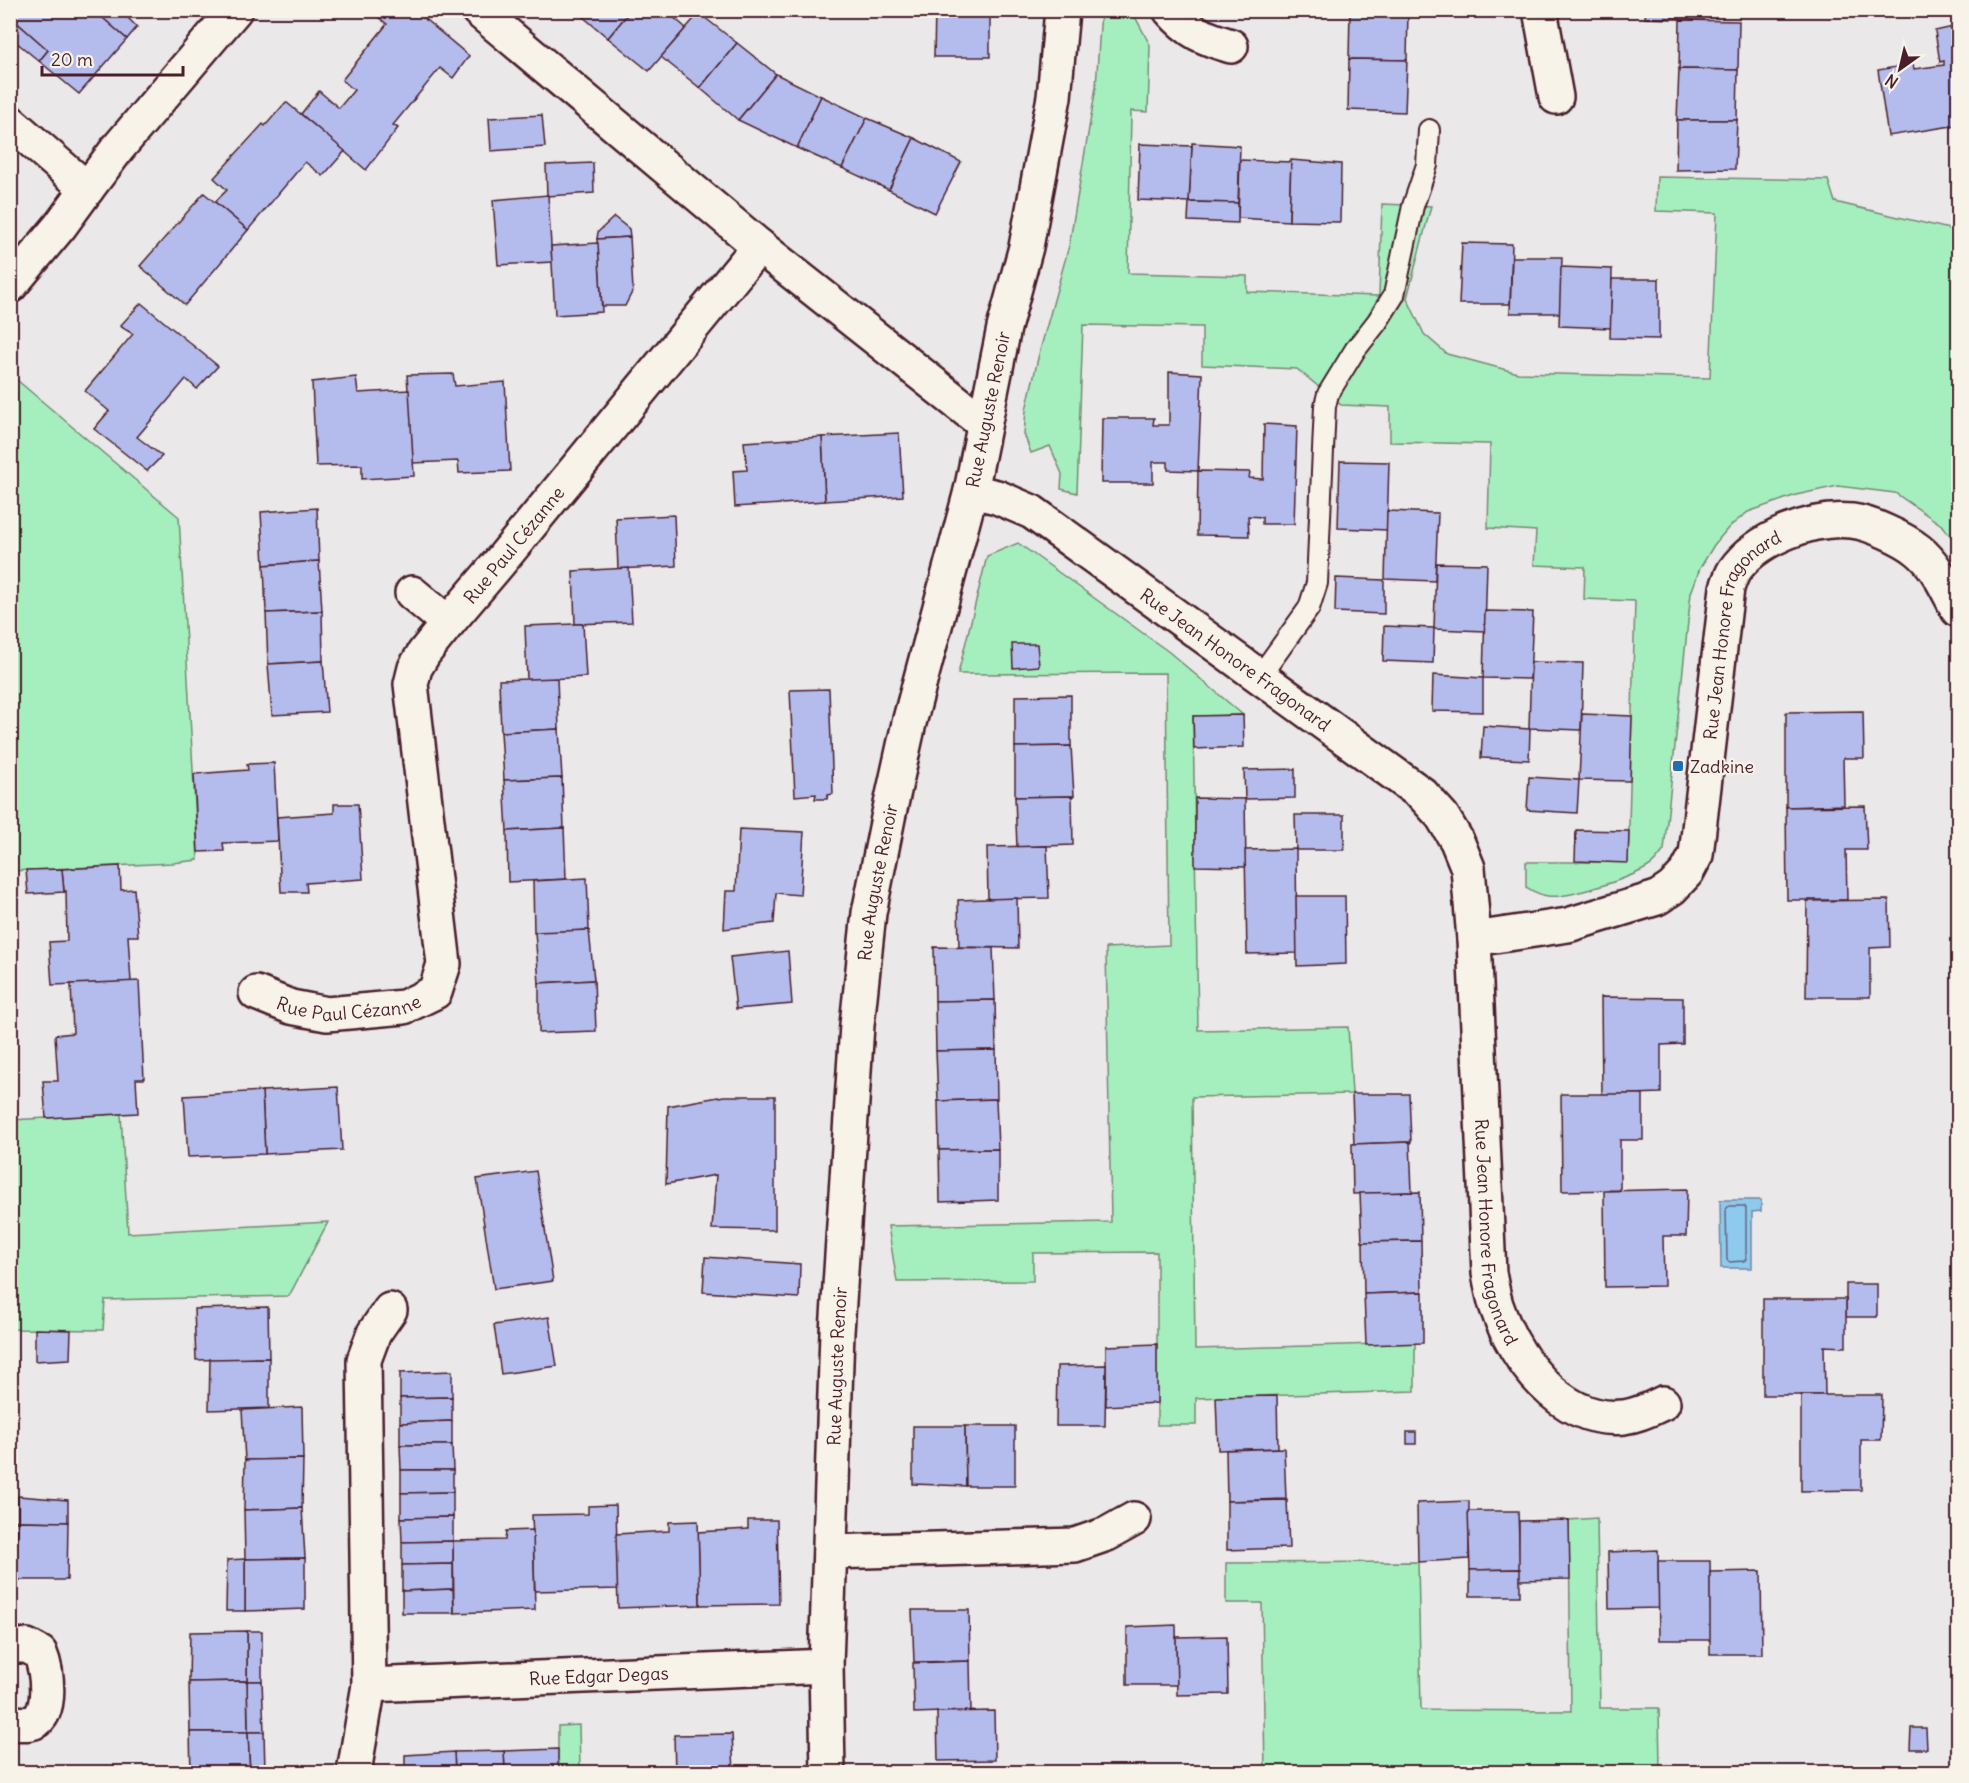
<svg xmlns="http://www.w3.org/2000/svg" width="1969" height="1783" viewBox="0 0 1969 1783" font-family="Delius,sans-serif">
	<rect width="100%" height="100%" fill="#eae8e9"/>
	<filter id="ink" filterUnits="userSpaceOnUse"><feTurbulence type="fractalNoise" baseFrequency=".0167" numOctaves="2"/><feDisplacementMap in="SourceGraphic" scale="12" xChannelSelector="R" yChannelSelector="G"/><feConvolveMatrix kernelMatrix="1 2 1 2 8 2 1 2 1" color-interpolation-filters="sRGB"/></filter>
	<g filter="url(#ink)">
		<g fill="#a5efbe" stroke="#788774" stroke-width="1.5">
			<path d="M1101 11H1132L1150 45 1148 112 1131 111 1128 273 1247 276V292L1379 296 1382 204 1431 206 1407 298 1424 334 1447 354 1518 373 1710 378 1717 213 1656 211 1657 177 1828 180 1835 202 1958 231V546L1943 526 1895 493 1838 486 1796 495 1748 512 1729 527 1714 545 1700 568 1691 593 1664 850C1659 857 1655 863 1648 867 1630 878 1567 899 1548 896 1539 895 1533 891 1526 887V862H1628L1635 601 1584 599 1585 567 1534 565 1536 531 1488 528 1490 444 1390 442V407L1341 405 1297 369 1202 365V327L1083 325 1077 493 1061 489 1062 474 1050 446 1031 453 1024 434 1026 410 1039 354 1069 246 1096 87Z"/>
			<polygon points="11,375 179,517 198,860 172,863 11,871"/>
			<polygon points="1018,543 1169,652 1243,715 1193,716 1198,1030 1348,1027 1352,1094 1192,1097 1195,1349 1415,1343 1415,1391 1196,1398 1196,1425 1157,1425 1157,1252 1033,1253 1033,1281 897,1282 888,1226 1111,1222 1106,948 1169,945 1166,673 958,674 987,556"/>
			<polygon points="121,1114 128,1233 328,1222 289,1296 105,1300 103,1330 11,1329 11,1120"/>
			<polygon points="1597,1518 1600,1708 1659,1708 1660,1772 1265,1772 1262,1603 1226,1603 1226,1563 1418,1562 1421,1710 1571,1711 1569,1520"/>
			<polygon points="579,1725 580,1772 558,1772 558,1726"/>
		</g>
		<polygon fill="#8ecaee" stroke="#7386a0" stroke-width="1.5" points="1720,1200 1761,1200 1761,1211 1752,1212 1752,1268 1721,1268"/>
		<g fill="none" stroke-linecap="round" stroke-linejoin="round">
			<polygon stroke="#656379" stroke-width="1.5" points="1729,1206 1744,1206 1746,1208 1746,1259 1744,1261 1729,1262 1727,1260 1726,1209"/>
		</g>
		<g fill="#b4bced" stroke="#4a1f2b" stroke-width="1.5">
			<polygon points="10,10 94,10 127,39 79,94 39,61 48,50 14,20 10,24"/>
			<polygon points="94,10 120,10 137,27 127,39"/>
			<polygon points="383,10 414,10 469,56 453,78 440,68 393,125 398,128 366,170 301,114 319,91 339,108 354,90 342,80 387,24 378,17"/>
			<polygon points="575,10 631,10 608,38"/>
			<polygon points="631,10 665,10 686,28 649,71 608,38"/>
			<polygon points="935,10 990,10 990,57 934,57"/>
			<polygon points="1350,10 1408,10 1407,60 1349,59"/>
			<polygon points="1646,10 1705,10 1704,20 1645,18"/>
			<polygon points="699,13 737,43 700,88 661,57"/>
			<polygon points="14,20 48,50 39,61 10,37 10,24"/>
			<polygon points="1680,20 1739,21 1738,70 1679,69"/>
			<polygon points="1958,26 1958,125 1888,136 1878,70 1913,64 1914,69 1944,65 1944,61 1940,62 1935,31"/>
			<polygon points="737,43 776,74 738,120 700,88"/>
			<polygon points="1349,59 1407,60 1405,112 1348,110"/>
			<polygon points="1679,69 1738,70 1737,120 1677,120"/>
			<polygon points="776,74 821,96 797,148 738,120"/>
			<polygon points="821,96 867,118 842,168 797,148"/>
			<polygon points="286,102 345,151 323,176 305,162 248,230 215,202 227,190 214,178 263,124 265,126"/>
			<polygon points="542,115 545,147 491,151 489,118"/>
			<polygon points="867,118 914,138 889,190 842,168"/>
			<polygon points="1677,120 1737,120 1735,169 1676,170"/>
			<polygon points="914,138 961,162 935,213 889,190"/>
			<polygon points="1192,143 1240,146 1238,203 1189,202"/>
			<polygon points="1140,144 1192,146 1189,202 1138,200"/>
			<polygon points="1240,160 1291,162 1289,221 1238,218"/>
			<polygon points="1291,160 1341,164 1340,222 1289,221"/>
			<polygon points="593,163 594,193 547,196 546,165"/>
			<polygon points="204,193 248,230 185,305 140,266"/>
			<polygon points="548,195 552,262 498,265 493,200"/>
			<polygon points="1189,202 1238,203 1238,223 1188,221"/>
			<polygon points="614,217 629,229 630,237 597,239 598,232"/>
			<polygon points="630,237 633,290 625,306 602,306 597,239"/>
			<polygon points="598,243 602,312 555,315 551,246"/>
			<polygon points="1462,243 1512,244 1510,304 1459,304"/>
			<polygon points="1512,257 1562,257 1560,313 1510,313"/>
			<polygon points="1561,267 1612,269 1611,328 1559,326"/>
			<polygon points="1612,279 1659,279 1659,339 1610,338"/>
			<polygon points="141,303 218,366 197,389 186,379 137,437 162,456 147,471 94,429 109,411 85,391 133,334 120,326"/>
			<polygon points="1169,372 1202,374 1198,471 1168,470 1168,462 1153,462 1153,483 1101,483 1102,418 1154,418 1153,425 1169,425"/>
			<polygon points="453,374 455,386 505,382 510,471 459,473 458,461 413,463 407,375"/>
			<polygon points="356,377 358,393 409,390 414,476 362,479 362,465 316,466 312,382"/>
			<polygon points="1264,424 1297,426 1294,524 1262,524 1262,517 1248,516 1249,536 1197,535 1198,471 1250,472 1249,478 1263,479"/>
			<polygon points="899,433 903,496 825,501 822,437"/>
			<polygon points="822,437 825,501 735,507 733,471 747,470 744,442"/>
			<polygon points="1340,461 1389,462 1387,530 1338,528"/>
			<polygon points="317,508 319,561 264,565 261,512"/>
			<polygon points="1387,511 1438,513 1435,581 1385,579"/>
			<polygon points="674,515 676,566 618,569 616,518"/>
			<polygon points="319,561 322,611 266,613 264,565"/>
			<polygon points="1436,563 1487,564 1485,631 1434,629"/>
			<polygon points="629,568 632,622 575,624 573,571"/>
			<polygon points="1336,578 1384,580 1384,614 1335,612"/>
			<polygon points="322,611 323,661 268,664 266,613"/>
			<polygon points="1485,611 1533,612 1530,679 1483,678"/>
			<polygon points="575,624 583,624 586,677 527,680 525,626"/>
			<polygon points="1384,626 1434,628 1433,663 1383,661"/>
			<polygon points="1012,644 1037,644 1039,666 1013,668"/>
			<polygon points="323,661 327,712 272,715 268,664"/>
			<polygon points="1531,662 1583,663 1581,730 1529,728"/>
			<polygon points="1433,675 1483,678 1483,712 1432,711"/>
			<polygon points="557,678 559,729 501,732 499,680"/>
			<polygon points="829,689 833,794 828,795 827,799 815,799 816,794 795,796 790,690"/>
			<polygon points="1071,695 1071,746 1015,747 1015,696"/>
			<polygon points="1863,711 1864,758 1843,758 1844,805 1786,807 1786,712"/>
			<polygon points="1582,714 1632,716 1630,781 1579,780"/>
			<polygon points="1243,715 1244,747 1194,749 1193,716"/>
			<polygon points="1483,726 1530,729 1529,760 1481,758"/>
			<polygon points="559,729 562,778 504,780 501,732"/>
			<polygon points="1071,746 1074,796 1015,797 1015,747"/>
			<polygon points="274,763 278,841 223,843 224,851 198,852 194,774 248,770 247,764"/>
			<polygon points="1295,769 1295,798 1245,799 1244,770"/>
			<polygon points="1529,777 1579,780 1577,813 1527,810"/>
			<polygon points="562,778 564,828 507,831 504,780"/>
			<polygon points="1072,796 1073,845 1017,847 1015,797"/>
			<polygon points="1195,798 1245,799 1246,867 1195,866"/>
			<polygon points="334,804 358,804 363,879 306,883 307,892 281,892 277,817 334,813"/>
			<polygon points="1865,806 1867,850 1846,850 1847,900 1787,900 1786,807"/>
			<polygon points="1295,815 1344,815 1344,850 1296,850"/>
			<polygon points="564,828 566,879 508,882 507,831"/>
			<polygon points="739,829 804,832 800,895 776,893 774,923 724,929 726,891 736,891"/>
			<polygon points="1576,830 1629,831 1628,863 1575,861"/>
			<polygon points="1047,846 1049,898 988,899 987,847"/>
			<polygon points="1296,849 1297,953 1247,954 1245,850"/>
			<polygon points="120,866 121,890 134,889 138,936 128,936 131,982 52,985 49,942 67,941 66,891 64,892 62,869"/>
			<polygon points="62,869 64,892 28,894 26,870"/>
			<polygon points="587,878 589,930 534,933 533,881"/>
			<polygon points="1296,896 1345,896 1346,964 1297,966"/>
			<polygon points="1017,898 1018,948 959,947 958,900"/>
			<polygon points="1889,900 1890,947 1870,948 1870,997 1806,997 1807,901"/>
			<polygon points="589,930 594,980 539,983 535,932"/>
			<polygon points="934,947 993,948 995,1000 935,1001"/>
			<polygon points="788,951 792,1004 736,1009 730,957"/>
			<polygon points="594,980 596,1031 539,1033 539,983"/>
			<polygon points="139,981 144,1079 136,1079 138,1113 46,1118 43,1081 58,1081 55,1035 73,1033 71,984"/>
			<polygon points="1601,997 1683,998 1683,1044 1661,1045 1661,1093 1602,1095"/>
			<polygon points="995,1000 996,1050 936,1051 935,1001"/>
			<polygon points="996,1050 997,1099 938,1101 936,1051"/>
			<polygon points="338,1087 342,1150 265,1154 262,1091"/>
			<polygon points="262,1091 265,1154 188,1157 184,1096"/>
			<polygon points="1352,1094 1409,1094 1411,1142 1354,1144"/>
			<polygon points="1561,1094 1643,1094 1643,1140 1620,1140 1620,1190 1562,1191"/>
			<polygon points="724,1096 775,1096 775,1230 712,1229 716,1175 666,1184 668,1106"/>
			<polygon points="996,1099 998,1149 939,1150 938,1101"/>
			<polygon points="1410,1142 1412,1192 1353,1194 1352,1144"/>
			<polygon points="998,1149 998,1200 940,1202 939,1150"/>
			<polygon points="536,1171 553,1281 494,1289 477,1179"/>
			<polygon points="1687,1189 1686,1236 1663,1236 1664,1286 1605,1287 1604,1191"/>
			<polygon points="1420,1192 1421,1241 1362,1242 1360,1193"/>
			<polygon points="1421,1241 1422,1292 1364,1294 1363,1242"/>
			<polygon points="705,1257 800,1264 799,1298 703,1292"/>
			<rect x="1846" y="1284" width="31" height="33"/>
			<polygon points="1423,1292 1423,1343 1366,1345 1364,1294"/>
			<polygon points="1763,1299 1846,1299 1846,1347 1824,1346 1825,1395 1763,1395"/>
			<polygon points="268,1307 269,1358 196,1360 194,1309"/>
			<polygon points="549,1317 557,1366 501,1374 494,1325"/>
			<polygon points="35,1329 71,1330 70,1359 35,1361"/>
			<polygon points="1157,1344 1157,1403 1106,1406 1106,1346"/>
			<polygon points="269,1358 269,1408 209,1410 210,1359"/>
			<polygon points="1106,1365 1105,1426 1056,1426 1057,1366"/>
			<polygon points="452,1371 452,1397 400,1398 400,1373"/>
			<polygon points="1801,1395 1882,1395 1881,1440 1861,1440 1861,1490 1801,1491"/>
			<polygon points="1277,1396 1278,1448 1218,1450 1216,1397"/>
			<polygon points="452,1397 452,1421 400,1423 400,1398"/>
			<polygon points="302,1407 303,1459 245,1460 242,1410"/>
			<polygon points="452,1421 452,1445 400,1445 400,1423"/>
			<polygon points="913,1426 965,1426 966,1486 913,1484"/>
			<polygon points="965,1426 1015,1426 1015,1486 966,1486"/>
			<rect x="1407" y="1432" width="9" height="12"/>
			<polygon points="400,1445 452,1445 453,1470 401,1470"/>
			<polygon points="1284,1448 1286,1499 1227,1501 1226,1450"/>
			<polygon points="303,1459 302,1508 244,1510 245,1460"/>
			<polygon points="401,1470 453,1470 453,1492 401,1493"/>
			<polygon points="453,1492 453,1517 401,1518 401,1493"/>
			<polygon points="18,1496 68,1500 68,1522 18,1521"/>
			<polygon points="1287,1500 1289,1548 1227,1550 1227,1501"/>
			<polygon points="1469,1501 1469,1559 1418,1562 1417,1503"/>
			<polygon points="616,1505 618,1589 535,1591 532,1515 588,1514 588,1506"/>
			<polygon points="302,1508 305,1558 245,1559 244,1510"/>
			<polygon points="1468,1511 1518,1511 1520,1569 1470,1570"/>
			<polygon points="453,1517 453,1541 402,1542 401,1518"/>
			<polygon points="10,1520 18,1521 16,1580 10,1580"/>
			<polygon points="748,1520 777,1520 779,1604 700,1605 698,1532 748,1529"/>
			<polygon points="1569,1520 1570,1579 1519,1580 1519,1521"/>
			<polygon points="18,1521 68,1522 67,1580 16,1580"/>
			<polygon points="698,1521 700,1605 618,1608 616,1534 669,1531 669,1522"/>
			<polygon points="533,1530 535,1610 454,1613 453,1541 505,1540 506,1531"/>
			<polygon points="453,1541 453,1564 402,1565 402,1542"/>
			<polygon points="1658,1550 1659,1608 1609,1609 1608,1552"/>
			<polygon points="305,1558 305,1609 245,1611 245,1559"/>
			<polygon points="245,1559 245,1611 226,1611 227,1560"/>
			<polygon points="1658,1561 1710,1561 1711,1640 1659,1640"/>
			<polygon points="453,1564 453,1589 402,1591 402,1565"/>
			<polygon points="1520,1569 1520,1596 1470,1596 1470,1570"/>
			<polygon points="1761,1571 1762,1654 1710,1654 1710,1572"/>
			<polygon points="453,1589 454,1613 402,1613 402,1591"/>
			<polygon points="912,1610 969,1610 970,1661 914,1662"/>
			<polygon points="1176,1625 1177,1685 1127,1685 1127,1627"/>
			<rect x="247" y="1631" width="15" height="50"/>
			<polygon points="247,1631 247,1681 189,1682 190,1632"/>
			<polygon points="1227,1636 1228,1694 1177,1695 1176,1637"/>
			<polygon points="970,1661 971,1711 914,1713 913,1663"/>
			<polygon points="247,1681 262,1681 264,1732 248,1732"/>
			<polygon points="247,1681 248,1732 190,1732 189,1682"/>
			<polygon points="994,1711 995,1760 938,1761 937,1712"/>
			<polygon points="1911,1728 1926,1728 1927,1749 1910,1749"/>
			<polygon points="190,1732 248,1732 250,1772 191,1772"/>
			<polygon points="248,1732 264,1732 265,1772 250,1772"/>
			<polygon points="732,1734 734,1772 675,1772 674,1735"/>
			<polygon points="558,1749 558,1772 505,1772 504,1751"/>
			<polygon points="504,1751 505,1772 455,1772 454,1752"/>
			<polygon points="454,1752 455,1772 405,1772 405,1755"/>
		</g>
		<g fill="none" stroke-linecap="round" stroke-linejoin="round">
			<g stroke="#4a1f2b" stroke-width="24">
				<polyline id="lane" points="1260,676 1309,608 1317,583 1325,406 1328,394 1355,350 1377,322 1394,295 1413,206 1427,165 1429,130"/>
			</g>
			<g stroke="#4a1f2b" stroke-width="38">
				<g id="street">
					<polyline points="478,10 759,246"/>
					<path d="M1170 10C1189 32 1204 38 1231 46"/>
					<polyline points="1540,10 1556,97"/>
					<polyline points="10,122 87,189 118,148 235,10"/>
					<polyline points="10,286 60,226 87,189"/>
					<path id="s1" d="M971 491 997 497 1032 512 1422 794 1442 816 1457 841 1468 868 1474 939 1489 1273C1491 1284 1493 1295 1496 1305 1514 1357 1560 1424 1624 1417 1638 1415 1651 1409 1663 1403"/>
					<polyline points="412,593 448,623"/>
					<path id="s2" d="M1474 939 1568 925 1657 898 1672 888 1687 872 1696 855 1727 588C1729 582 1731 576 1734 571 1757 538 1812 517 1852 521 1870 523 1903 538 1918 550 1937 565 1947 590 1958 610"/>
					<path id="s3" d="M256 993 291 1007 327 1014 404 1007 435 992 444 964 411 684 415 668 424 653 448 623 499 563 759 246 983 423"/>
					<polyline points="830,1552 1075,1545 1107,1534 1134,1519"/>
					<path d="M10 1646H27L40 1653C47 1670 53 1712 34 1722 27 1725 18 1723 10 1723"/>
					<path id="s4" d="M369 1685 826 1666"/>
					<polyline points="354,1772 369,1685 364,1360 374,1333 390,1310"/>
					<path id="s5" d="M828 1772 826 1666 837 1332 857 1025 869 913 888 818 909 723 971 491 1004 328 1026 247 1054 97 1062 10"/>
				</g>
			</g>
			<use href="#lane" stroke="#f7f3e8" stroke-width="20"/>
			<use href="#street" stroke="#f7f3e8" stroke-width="33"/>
		</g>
	</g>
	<rect fill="#1f6fb2" stroke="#f7f3e8" stroke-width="2" x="1672" y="760" width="12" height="12" rx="3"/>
	<g text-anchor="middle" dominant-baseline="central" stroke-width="4.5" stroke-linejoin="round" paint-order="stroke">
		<g font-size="18" fill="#4a1f2b" stroke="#f7f3e8">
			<text stroke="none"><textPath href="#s5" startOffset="1378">Rue Auguste Renoir</textPath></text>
			<text stroke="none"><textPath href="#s3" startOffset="672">Rue Paul Cézanne</textPath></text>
			<text stroke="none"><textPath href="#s2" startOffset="478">Rue Jean Honore Fragonard</textPath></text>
			<text stroke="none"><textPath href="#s1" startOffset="316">Rue Jean Honore Fragonard</textPath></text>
			<text stroke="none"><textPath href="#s5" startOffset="892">Rue Auguste Renoir</textPath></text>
			<text stroke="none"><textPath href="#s3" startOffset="96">Rue Paul Cézanne</textPath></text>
			<text stroke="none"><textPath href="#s1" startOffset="1000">Rue Jean Honore Fragonard</textPath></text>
			<text stroke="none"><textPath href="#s5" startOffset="406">Rue Auguste Renoir</textPath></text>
			<text stroke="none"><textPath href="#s4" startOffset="230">Rue Edgar Degas</textPath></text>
		</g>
		<g font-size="18" fill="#4a1f2b" stroke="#f7f3e8" text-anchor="start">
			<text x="1690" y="766">Zadkine</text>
		</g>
	</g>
	<rect width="1969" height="1783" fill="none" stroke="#f7f3e8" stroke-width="36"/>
	<rect x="18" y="18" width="1933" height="1747" fill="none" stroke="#4a1f2b" stroke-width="2" filter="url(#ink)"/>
	<g transform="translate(1900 69) rotate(214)" stroke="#f7f3e8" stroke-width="4.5" paint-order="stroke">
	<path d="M0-4.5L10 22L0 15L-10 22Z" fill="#4a1f2b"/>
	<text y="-9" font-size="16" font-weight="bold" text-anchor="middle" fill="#4a1f2b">N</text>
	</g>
	<path d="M42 66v9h141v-9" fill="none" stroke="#4a1f2b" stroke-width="3"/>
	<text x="51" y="66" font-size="18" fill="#4a1f2b" stroke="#f7f3e8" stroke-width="4.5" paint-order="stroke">20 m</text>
</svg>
